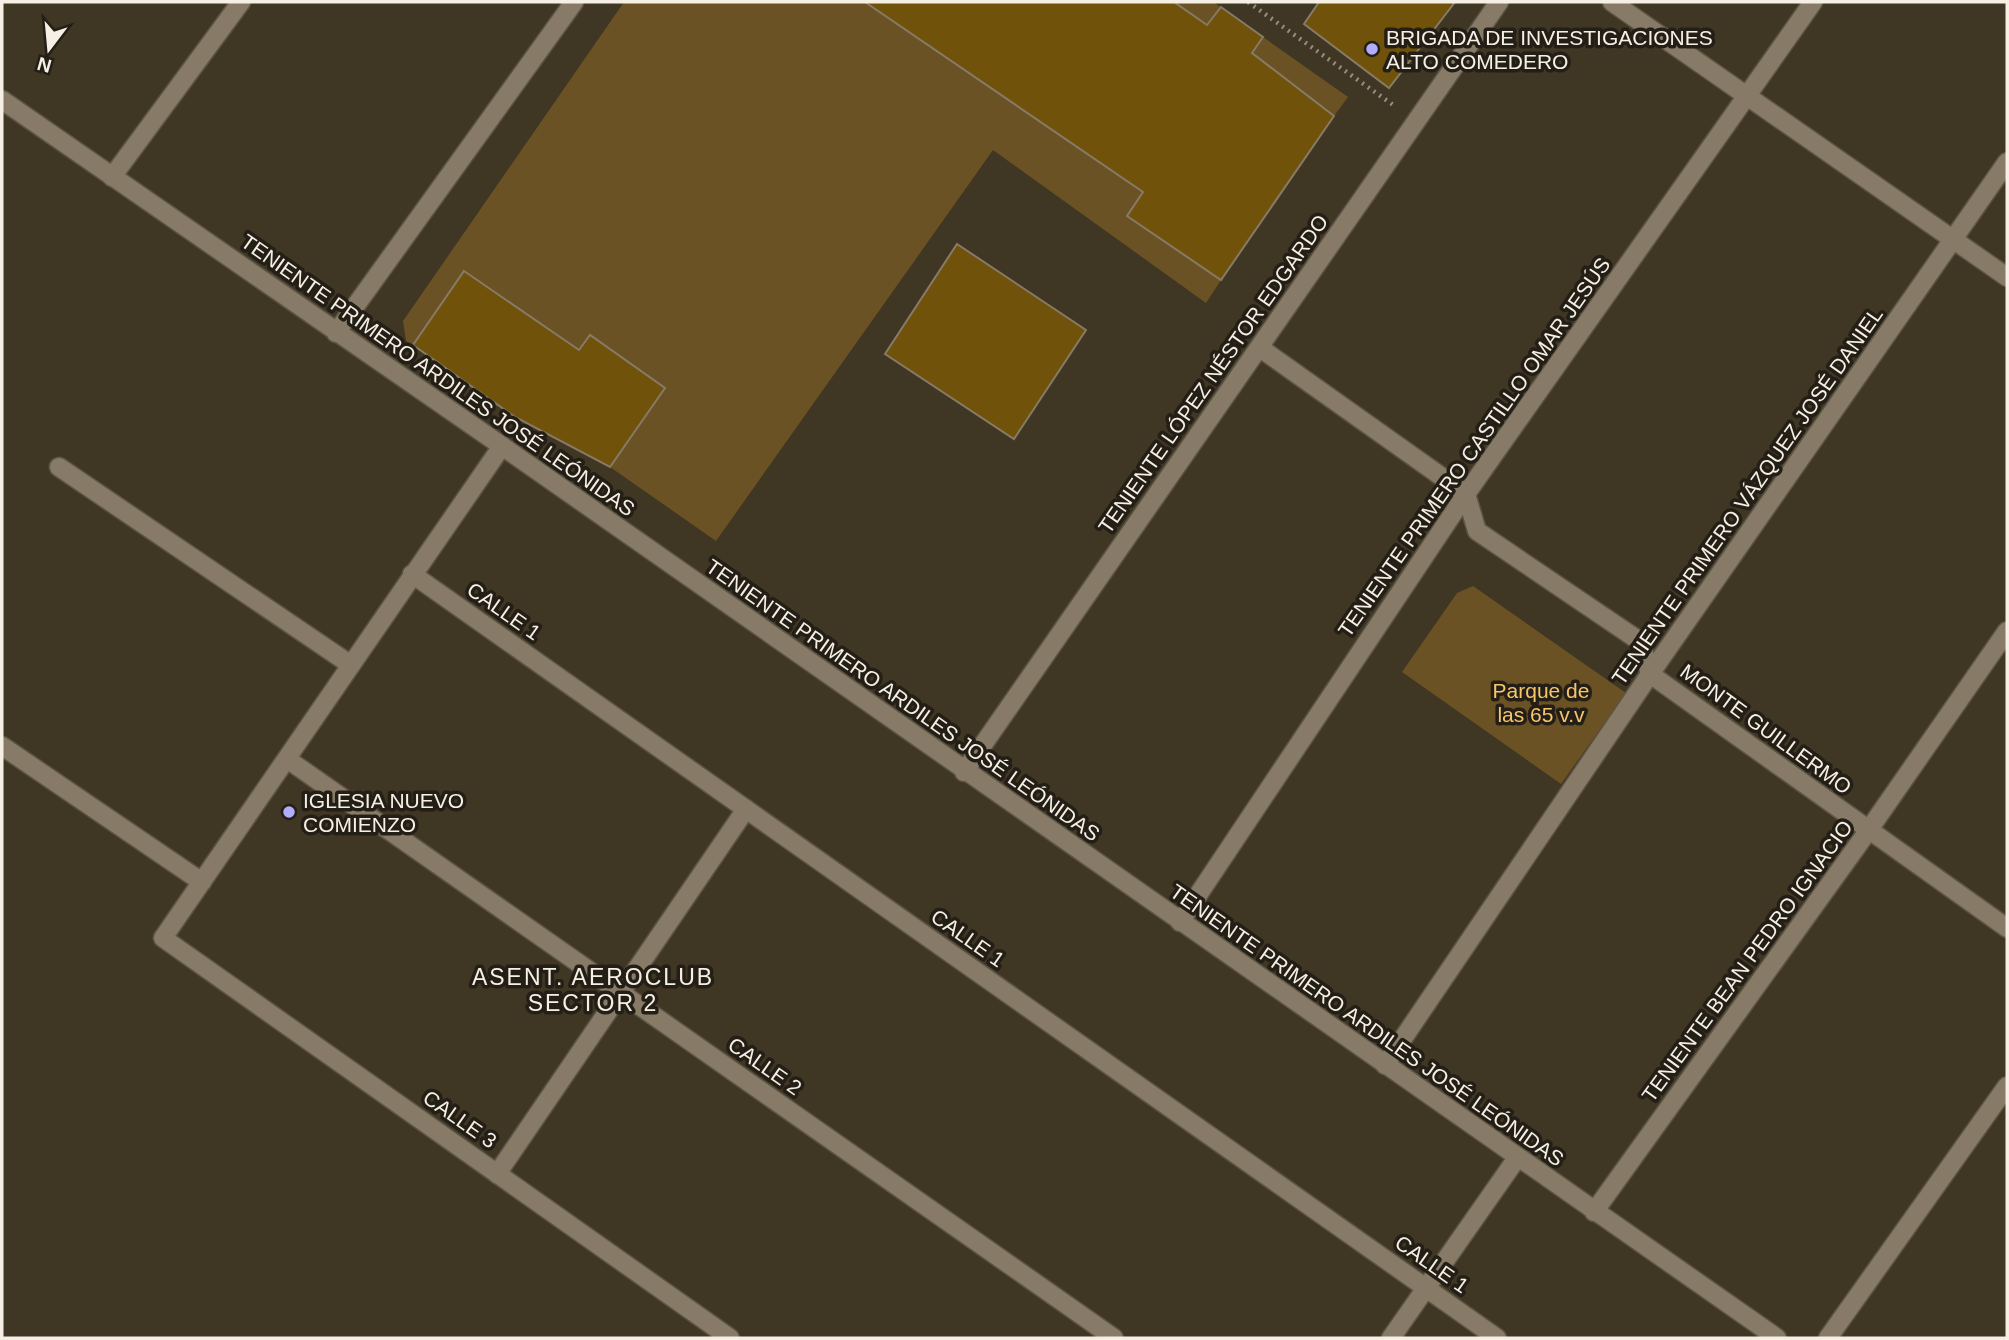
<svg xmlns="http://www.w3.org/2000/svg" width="2009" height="1340" viewBox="0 0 2009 1340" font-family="Helvetica,sans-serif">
	<rect width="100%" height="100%" fill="#403624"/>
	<g fill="#6a5225">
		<polygon points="624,2 865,2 1143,192 1127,216 1221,280 1206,303 993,150 716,541 610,467 665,389 590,336 579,350 464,272 413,345 406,341 403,321"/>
		<polygon points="1174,2 1213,2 1221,7 1207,25"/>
		<polygon points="1263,37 1348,97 1334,116 1252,53"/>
		<polygon points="1473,586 1626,693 1561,784 1402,672 1457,593"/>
	</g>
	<g fill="#71520b" stroke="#867b67" stroke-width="2">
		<polygon points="865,2 1174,2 1207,25 1221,7 1263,37 1252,53 1334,116 1221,280 1127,216 1143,192"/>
		<polygon points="1319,2 1455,2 1389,88 1304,24"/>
		<polygon points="957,244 1086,330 1014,439 885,354"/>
		<polygon points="464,271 579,350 590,335 665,388 610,467 515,417 413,345"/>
	</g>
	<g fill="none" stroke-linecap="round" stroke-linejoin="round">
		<g stroke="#5c5444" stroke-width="21">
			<g id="minor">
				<polyline points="1612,2 2007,277"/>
				<polyline points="2,100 502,446 1777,1338"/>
				<polyline points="112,177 241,2"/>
				<polyline points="336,333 574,2"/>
				<polyline points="1260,348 1466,494 1477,531 1641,642 1650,674 2007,928"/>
				<polyline points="502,446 163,938 730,1338"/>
				<polyline points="59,467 351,665"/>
				<polyline points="412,574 1497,1338"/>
				<polyline points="2,746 202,882"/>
				<polyline points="287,759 1114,1338"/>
				<polyline points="964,772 1499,2"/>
				<polyline points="1180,922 1466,494 1813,2"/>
				<polyline points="1385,1065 1650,674 2007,162"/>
				<polyline points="497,1174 746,809"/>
				<polyline points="1594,1212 1868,831 2007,631"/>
				<polyline points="1391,1338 1517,1158"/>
				<polyline points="1828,1338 2007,1086"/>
			</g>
		</g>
		<polyline stroke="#978e80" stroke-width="4.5" stroke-dasharray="2 5" stroke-linecap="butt" points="1248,2 1396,107"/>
		<use href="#minor" stroke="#877b67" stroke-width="18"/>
	</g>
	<g fill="#b1adfa" stroke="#231e16" stroke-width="2.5">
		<circle cx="1372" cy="49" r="7"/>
		<circle cx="289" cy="812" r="7"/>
	</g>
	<g text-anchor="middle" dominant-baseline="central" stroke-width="7" stroke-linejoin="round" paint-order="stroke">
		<g font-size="21" fill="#f5efe4" stroke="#231e16" text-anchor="start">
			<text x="1386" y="37">BRIGADA DE INVESTIGACIONES<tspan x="1386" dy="24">ALTO COMEDERO</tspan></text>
			<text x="303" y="800">IGLESIA NUEVO<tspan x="303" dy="24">COMIENZO</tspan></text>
		</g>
		<g font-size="21" fill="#f5efe4" stroke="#231e16">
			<text transform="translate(1213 374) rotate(-55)">TENIENTE LÓPEZ NÉSTOR EDGARDO</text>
			<text transform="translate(438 375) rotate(35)">TENIENTE PRIMERO ARDILES JOSÉ LEÓNIDAS</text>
			<text transform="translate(1474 447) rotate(-55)">TENIENTE PRIMERO CASTILLO OMAR JESÚS</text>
			<text transform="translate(1747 496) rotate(-55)">TENIENTE PRIMERO VÁZQUEZ JOSÉ DANIEL</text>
			<text transform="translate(504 611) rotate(35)">CALLE 1</text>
			<text transform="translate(903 700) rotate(35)">TENIENTE PRIMERO ARDILES JOSÉ LEÓNIDAS</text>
			<text transform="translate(1766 729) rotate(36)">MONTE GUILLERMO</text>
			<text transform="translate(968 938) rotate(35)">CALLE 1</text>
			<text transform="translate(1747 961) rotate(-54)">TENIENTE BEAN PEDRO IGNACIO</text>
			<text transform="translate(1367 1025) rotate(35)">TENIENTE PRIMERO ARDILES JOSÉ LEÓNIDAS</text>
			<text transform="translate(765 1066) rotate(35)">CALLE 2</text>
			<text transform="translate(460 1119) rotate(35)">CALLE 3</text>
			<text transform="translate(1432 1264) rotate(35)">CALLE 1</text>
		</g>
		<g font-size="21" fill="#f5c56c" stroke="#231e16">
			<text x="1541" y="690">Parque de<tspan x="1541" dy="24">las 65 v.v</tspan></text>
		</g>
		<g font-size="23" letter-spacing="2" fill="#f5efe4" stroke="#231e16">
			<text x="593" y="977">ASENT. AEROCLUB<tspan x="593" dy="26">SECTOR 2</tspan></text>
		</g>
	</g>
	<rect width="2009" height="1340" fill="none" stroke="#f5efe4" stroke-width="7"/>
	<g transform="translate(49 49) rotate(196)" stroke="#231e16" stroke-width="5" paint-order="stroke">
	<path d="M0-5L12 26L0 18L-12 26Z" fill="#f5efe4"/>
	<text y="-10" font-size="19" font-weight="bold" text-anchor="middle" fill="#f5efe4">N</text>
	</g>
</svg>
